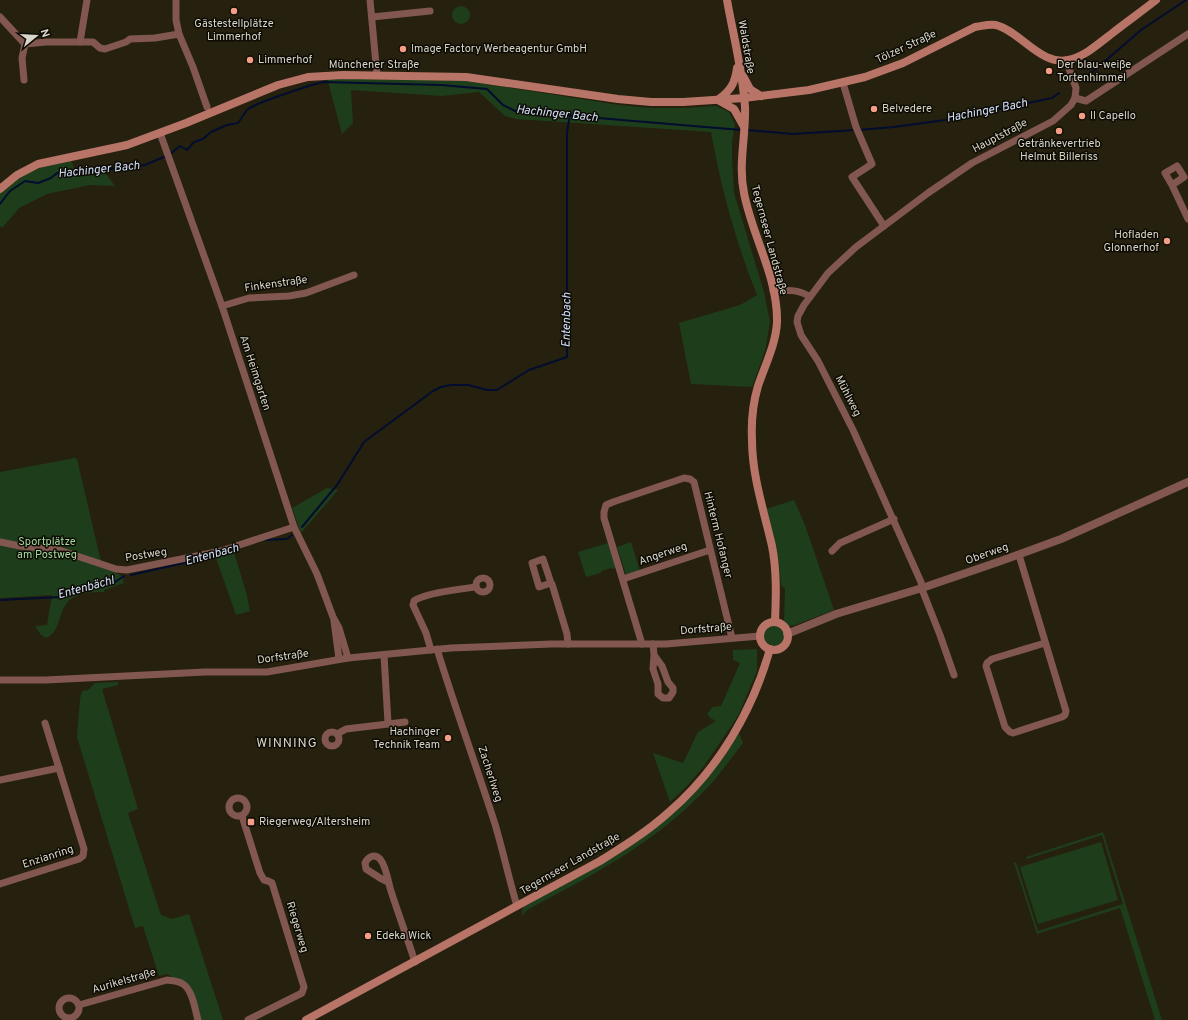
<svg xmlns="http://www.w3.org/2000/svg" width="1188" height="1020" viewBox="0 0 1188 1020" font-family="Overpass,sans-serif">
	<rect width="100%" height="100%" fill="#25210e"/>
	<g fill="#1e3d1b">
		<circle cx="461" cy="15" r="9"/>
		<path d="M327 78 466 81 619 105 651 108H684L716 106 729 112 735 124 732 142V159L734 193 764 292 770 322 765 351 752 387 691 384 679 323 740 305 757 295C736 243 721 188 711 132L516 119 505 116 479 92 442 96 351 90 353 123 342 134Z"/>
		<path d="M71 160 77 175 106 174 115 186 90 185 47 194 19 208 2 228 0 226V193C20 173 44 165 71 160Z"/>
		<path d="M75 458 77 459 102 566 122 576 124 583 104 590V592C95 592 84 592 76 596 56 604 63 632 46 638L41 635 35 626 47 625 52 595 0 598V472Z"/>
		<polygon points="327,488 338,490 301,533 292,508"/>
		<polygon points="794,500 805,525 834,610 795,625 788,626 784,622 785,589 781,585 779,564 766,509"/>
		<polygon points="631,542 640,571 626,575 617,547"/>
		<polygon points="608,543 616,568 612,569 611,568 601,571 601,573 586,577 578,552"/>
		<polygon points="234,552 246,592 250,611 236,615 216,558"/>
		<circle cx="774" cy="636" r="10"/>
		<polygon points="757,649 757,671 738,716 704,766 687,786 670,802 653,753 683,763 698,732 716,721 710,718 707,713 709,712 712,707 721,706 740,663 733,660 733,650"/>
		<path d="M118 682V685L102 689 138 809 128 813 161 915 172 919 189 914 223 1020H201C198 1013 191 989 187 984 181 978 173 979 167 974L159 976 143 926 135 928 77 737 80 699 82 691 88 690 95 683Z"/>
		<path d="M739 733 743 743C728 762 714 783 696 799 648 847 587 878 527 910L522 916V910L524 907 641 839 729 747Z"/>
		<polygon points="1103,832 1162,1020 1155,1020 1120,908 1037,934 1014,863 1016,862 1038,931 1123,904 1102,835 1027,859 1026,857"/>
		<polygon points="1101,842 1118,900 1038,924 1020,867"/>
	</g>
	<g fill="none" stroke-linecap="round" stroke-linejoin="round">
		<g stroke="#020d2f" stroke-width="2">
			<polyline points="1076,82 1089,75 1141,30 1186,0"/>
			<polyline points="746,130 793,134 855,130"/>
			<polyline points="859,130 894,127 945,120 1052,98 1059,93"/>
			<path d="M170 154 180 146 187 150 194 142 203 139 211 132 227 125 238 123C241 119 244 114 247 110 254 103 311 85 323 82L441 85 487 89 503 105 515 111 741 130"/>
			<polyline points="0,204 10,191 25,181 38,183 51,178 57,173 94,171 145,165 166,156"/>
			<polyline points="302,527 337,485 364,442 433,391 441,387 451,385 468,385 487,390 497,390 529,370 567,357 567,132 570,115"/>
			<polyline points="265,540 287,539 292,535"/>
			<polyline points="131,575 223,554"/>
			<polyline points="0,600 61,597 115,582 124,576"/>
		</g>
		<g stroke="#82574f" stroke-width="7">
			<polyline points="176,0 176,20 179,34 193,67 207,107"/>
			<polyline points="370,0 377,75"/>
			<polyline points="0,17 25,44 46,42 93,42 100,48 105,49 126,42 130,39 155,38 179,34"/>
			<polyline points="372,17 430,11"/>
			<polyline points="80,42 87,0"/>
			<polyline points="24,80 22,58 25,44"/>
			<polyline points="843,83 856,127 872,164 852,177 884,226"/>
			<polyline points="1075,98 1086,101 1188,34"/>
			<polyline points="160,133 222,306 294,527 317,574 333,617 339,628 348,658"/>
			<polyline points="1172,185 1184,177 1177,166 1165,173 1172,185 1188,219"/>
			<path d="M773 291C786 290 799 289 810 297"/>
			<polyline points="222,306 249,298 289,296 306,293 354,275"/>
			<polyline points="0,542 20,546 59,550 116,569 127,570 221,551 294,527"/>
			<polyline points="832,551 840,543 894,519"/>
			<polyline points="1019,555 1066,711 1065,715 1062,717 1013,733 1010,732 1005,727 986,666 987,663 992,659 1045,643"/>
			<circle cx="483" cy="585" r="7"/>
			<polyline points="623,579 710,550"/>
			<polyline points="551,583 539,587 532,563 543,559 551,583 552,584 567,634 568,644"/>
			<polyline points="334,621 339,659"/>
			<polyline points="642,644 604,518 604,512 606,505 613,502 684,478 690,479 694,482 732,638"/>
			<polyline points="653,644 654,655 662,666 668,682 673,688 673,692 669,698 663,698 658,694 658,684 653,669 654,655"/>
			<path d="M437 649C455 708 476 765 495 824 503 851 509 879 517 906"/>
			<path d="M431 650 426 633 413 605 414 601C424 593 462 589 476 587"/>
			<polyline points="384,655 388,723"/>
			<polyline points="954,675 940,635 923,592 921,582 853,430 818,361 801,335 797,322 798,316 804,305 828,273 856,247 928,193 972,163 1053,121 1071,105 1075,98 1076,88 1066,60"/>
			<polyline points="0,680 46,680 205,672 267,672 348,658 451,648 551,644 666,644 760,636"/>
			<circle cx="332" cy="739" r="7"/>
			<polyline points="337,734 346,729 405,722"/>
			<polyline points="0,780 59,768"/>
			<circle cx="238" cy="807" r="9"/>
			<polyline points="242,816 260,873 264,880 268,881 272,883 304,987 302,993 248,1020"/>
			<path d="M388 882 380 878 366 869 365 863C368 857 374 853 380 859 386 866 388 880 390 888 398 913 407 937 415 962"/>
			<polyline points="0,884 79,859 83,856 84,849 45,723"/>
			<circle cx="69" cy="1008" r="10"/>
			<path d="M79 1005 167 980C173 981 179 981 183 984 193 991 195 1010 198 1020"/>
		</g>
		<polyline stroke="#82574f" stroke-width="8" points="787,634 836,614 922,588 998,562 1061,539 1188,482"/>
		<g stroke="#b97468" stroke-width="8">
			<path d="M727 0C733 34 743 73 745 107 746 136 738 164 744 193 752 236 778 277 777 322 776 344 765 365 758 386 753 403 751 421 752 440 752 476 764 511 772 546 777 571 776 597 775 622"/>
			<polyline points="743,76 750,89 761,96"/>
			<path d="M719 99C731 90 735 83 737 68"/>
			<polyline points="718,100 734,109 743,125"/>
			<path d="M0 189 17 175 38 164 127 145 186 123 278 85 308 77 343 75 466 77 618 99 651 102H683L744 98 809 90 865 77 903 63 975 27C982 26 989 24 996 25 1022 32 1042 69 1072 59 1086 55 1098 44 1110 35 1125 23 1141 12 1156 0"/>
			<circle cx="774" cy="636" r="14"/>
			<path d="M306 1020 600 861C624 846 648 831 669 812 718 770 753 710 770 649"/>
		</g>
	</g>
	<g fill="#f49e88" stroke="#0d0b04" stroke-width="1.5">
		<circle cx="234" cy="11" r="4"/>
		<circle cx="403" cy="49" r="4"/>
		<circle cx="250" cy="60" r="4"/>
		<circle cx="1049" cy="71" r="4"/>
		<circle cx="874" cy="109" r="4"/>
		<circle cx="1082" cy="116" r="4"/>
		<circle cx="1059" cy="131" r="4"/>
		<circle cx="1167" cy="241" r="4"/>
		<circle cx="448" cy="738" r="4"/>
		<rect x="247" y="818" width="8" height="8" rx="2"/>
		<circle cx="368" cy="936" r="4"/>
	</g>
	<g text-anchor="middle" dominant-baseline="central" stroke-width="3" stroke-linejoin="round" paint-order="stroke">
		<g font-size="11" fill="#d8d6ca" stroke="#0d0b04" text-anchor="start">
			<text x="234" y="24" text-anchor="middle">Gästestellplätze<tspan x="234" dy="13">Limmerhof</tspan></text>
			<text x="411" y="49">Image Factory Werbeagentur GmbH</text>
			<text x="258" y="60">Limmerhof</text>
			<text x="1057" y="65">Der blau-weiße<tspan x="1057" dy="13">Tortenhimmel</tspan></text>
			<text x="882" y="109">Belvedere</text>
			<text x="1090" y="116">Il Capello</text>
			<text x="1059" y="144" text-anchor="middle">Getränkevertrieb<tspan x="1059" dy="13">Helmut Billeriss</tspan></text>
			<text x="1159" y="235" text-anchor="end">Hofladen<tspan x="1159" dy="13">Glonnerhof</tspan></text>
			<text x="440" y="732" text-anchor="end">Hachinger<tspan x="440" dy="13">Technik Team</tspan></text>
			<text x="259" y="822">Riegerweg/Altersheim</text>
			<text x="376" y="936">Edeka Wick</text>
		</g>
		<g font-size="11" fill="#d8d6ca" stroke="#0d0b04">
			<text transform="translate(746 47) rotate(80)">Waldstraße</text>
			<text transform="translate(906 47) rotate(-25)">Tölzer Straße</text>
			<text x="374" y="65">Münchener Straße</text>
			<text transform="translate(1000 136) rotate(-28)">Hauptstraße</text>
			<text transform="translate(769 240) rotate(75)">Tegernseer Landstraße</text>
			<text transform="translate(276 284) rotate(-8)">Finkenstraße</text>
			<text transform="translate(255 373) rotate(72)">Am Heimgarten</text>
			<text transform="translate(848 396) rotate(63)">Mühlweg</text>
			<text transform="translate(718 535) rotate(76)">Hinterm Hofanger</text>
			<text transform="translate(663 554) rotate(-19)">Angerweg</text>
			<text transform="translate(987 554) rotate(-19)">Oberweg</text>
			<text transform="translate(146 555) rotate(-9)">Postweg</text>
			<text transform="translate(706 629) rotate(-5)">Dorfstraße</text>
			<text transform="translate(283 657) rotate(-8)">Dorfstraße</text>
			<text transform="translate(490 774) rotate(72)">Zacherlweg</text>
			<text transform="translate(48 857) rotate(-18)">Enzianring</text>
			<text transform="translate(570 864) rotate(-30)">Tegernseer Landstraße</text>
			<text transform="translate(297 927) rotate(73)">Riegerweg</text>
			<text transform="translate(124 981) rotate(-16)">Aurikelstraße</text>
		</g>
		<g font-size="11" fill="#a1d99c" stroke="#0d0b04">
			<text x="47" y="542">Sportplätze<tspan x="47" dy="13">am Postweg</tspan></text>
		</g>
		<g font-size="12" font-style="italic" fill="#d2e0fb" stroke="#0d0b04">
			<text transform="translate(987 111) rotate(-11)">Hachinger Bach</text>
			<text transform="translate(557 114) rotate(6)">Hachinger Bach</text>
			<text transform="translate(99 170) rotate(-6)">Hachinger Bach</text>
			<text transform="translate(567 320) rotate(-89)">Entenbach</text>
			<text transform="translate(212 555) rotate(-15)">Entenbach</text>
			<text transform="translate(86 588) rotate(-15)">Entenbächl</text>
		</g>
		<g font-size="13" letter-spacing="1" fill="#d8d6ca" stroke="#0d0b04">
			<text x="287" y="744">WINNING</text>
		</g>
	</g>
	<g transform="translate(36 36) rotate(72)" stroke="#0d0b04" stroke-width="3" paint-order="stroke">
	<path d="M0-3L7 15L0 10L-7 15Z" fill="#d8d6ca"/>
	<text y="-6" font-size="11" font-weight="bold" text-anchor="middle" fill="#d8d6ca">N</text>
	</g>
</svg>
